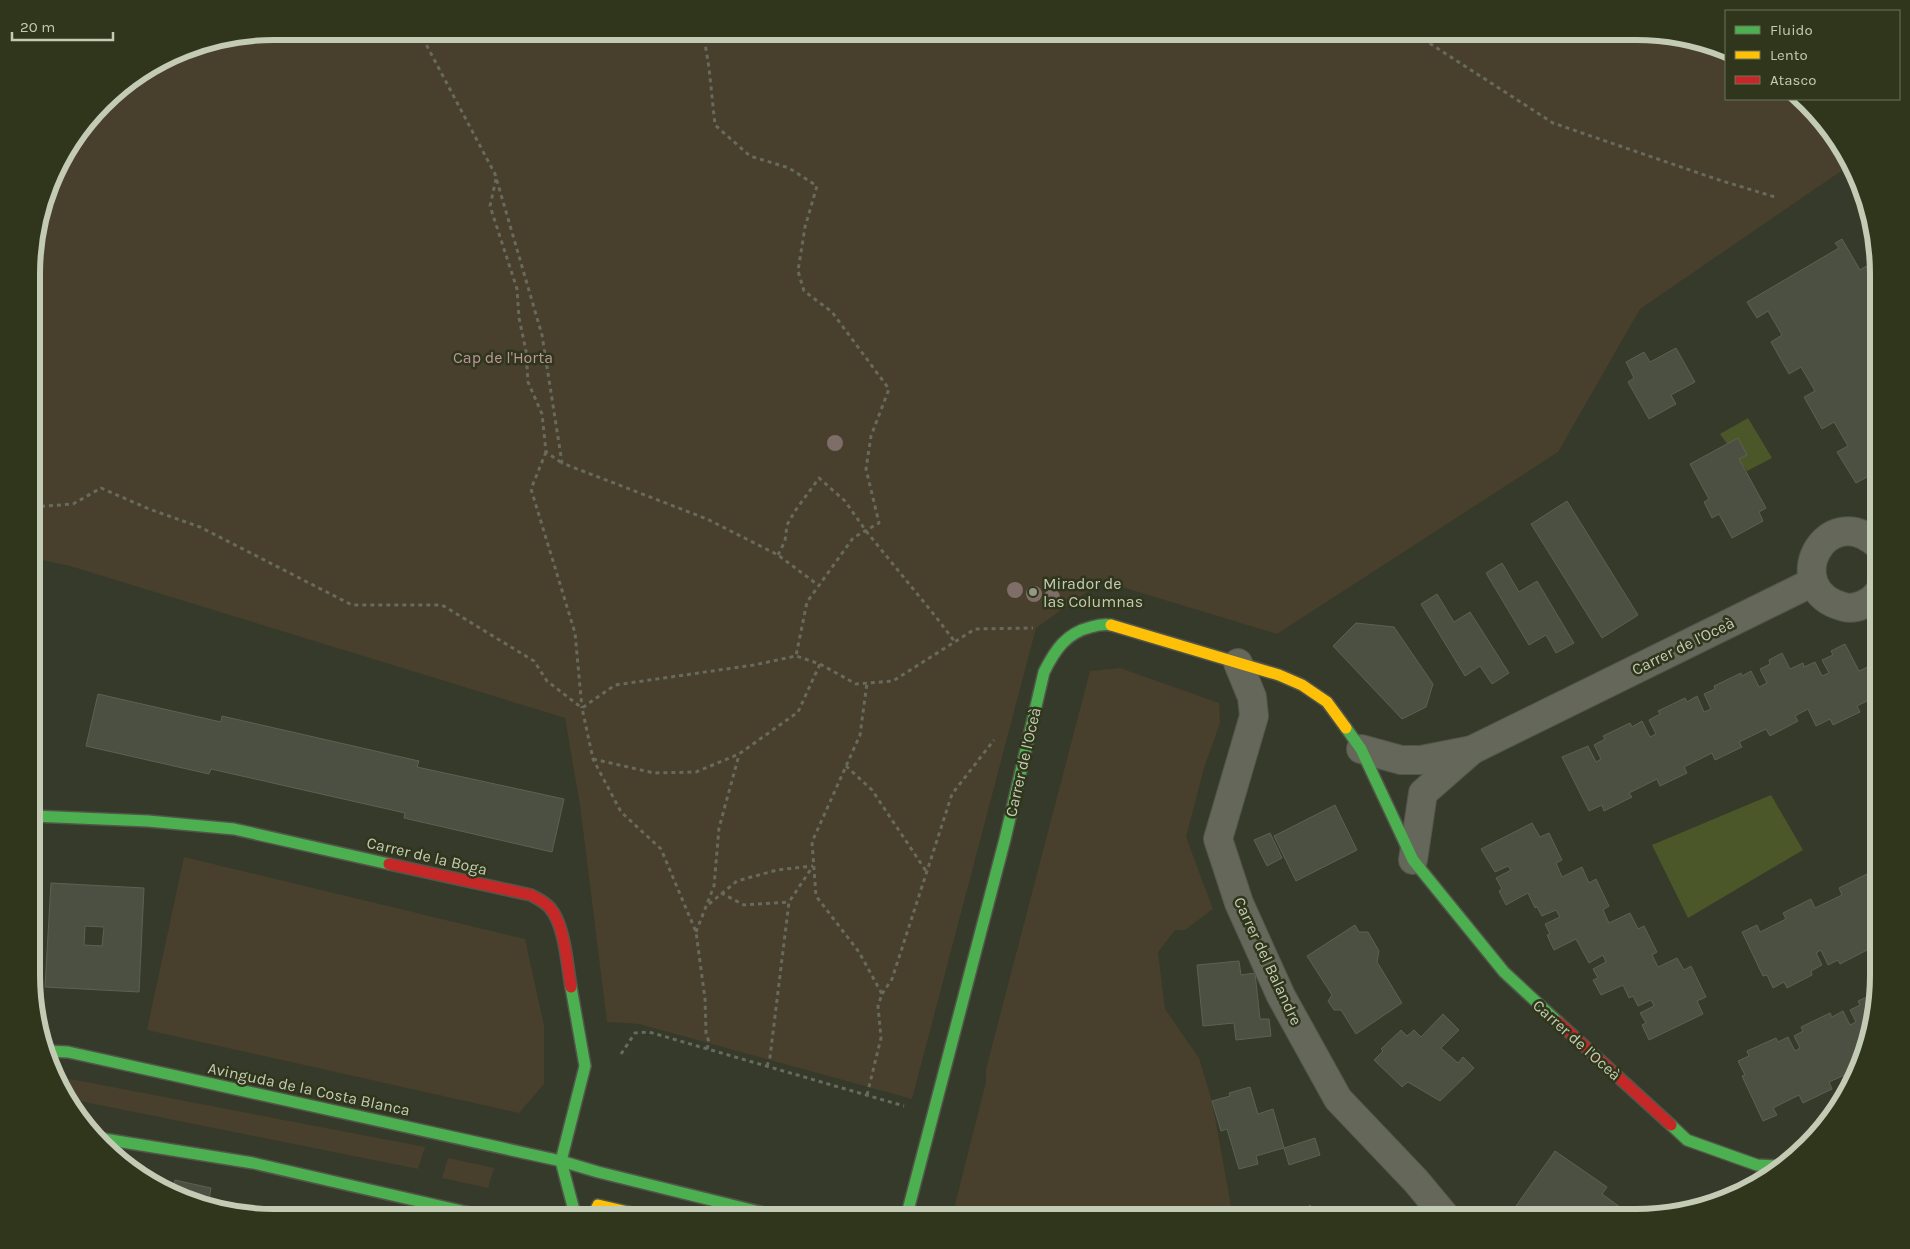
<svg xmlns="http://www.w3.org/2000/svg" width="1910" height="1249" viewBox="0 0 1910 1249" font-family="Karla,sans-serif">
	<rect width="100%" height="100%" fill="#363a2a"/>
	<g fill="#483f2c">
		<polygon points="274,31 1636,31 1714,44 1726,50 1726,99 1796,99 1846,153 1850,165 1640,309 1558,452 1277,634 1102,581 1036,628 912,1099 639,1024 607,1022 580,805 565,718 70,566 33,558 33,242 56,166 114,92 181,50"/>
		<polygon points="1120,668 1219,703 1220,723 1204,768 1186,837 1213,909 1185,930 1175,930 1158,952 1165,1009 1199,1058 1212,1101 1233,1217 952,1217 986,1082 986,1069 1090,671"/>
		<polygon points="184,857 525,939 544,1025 544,1084 519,1113 147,1030"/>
		<polygon points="57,1078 65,1078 425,1147 418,1169 65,1098"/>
		<polygon points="448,1158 494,1168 488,1188 442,1178"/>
	</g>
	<g fill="#4b5729">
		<polygon points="1748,418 1772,458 1747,471 1720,434"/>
		<polygon points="1771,795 1803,850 1688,918 1652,845"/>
	</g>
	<g fill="#4b5042" stroke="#5d6152" fill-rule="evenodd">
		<polygon points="1842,239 1860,270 1878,259 1878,487 1876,488 1869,476 1856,483 1837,452 1848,446 1834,422 1822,429 1804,397 1815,391 1801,367 1789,374 1771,342 1782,335 1768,311 1757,318 1747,302 1839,248 1835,243"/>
		<polygon points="1676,348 1695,382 1671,395 1676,404 1649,419 1628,382 1634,378 1626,362 1644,352 1650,362"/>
		<polygon points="1738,438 1747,455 1739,459 1766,508 1759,512 1763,521 1732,538 1719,514 1712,518 1704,502 1709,499 1690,464"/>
		<polygon points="1567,501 1638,615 1602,638 1531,524"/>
		<polygon points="1502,563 1519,592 1537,581 1574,643 1556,653 1546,635 1529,645 1486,573"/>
		<polygon points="1437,594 1454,622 1470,612 1509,673 1492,684 1480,666 1465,676 1421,604"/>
		<polygon points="1356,623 1394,627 1433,684 1426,707 1402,719 1333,646"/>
		<polygon points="1845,644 1859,671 1872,665 1874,668 1878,666 1878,717 1869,700 1857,706 1860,712 1833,725 1830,719 1816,726 1808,709 1795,716 1798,721 1770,736 1766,729 1739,742 1742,747 1715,760 1712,753 1684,767 1687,773 1660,786 1657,779 1629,793 1632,797 1604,811 1602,805 1589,811 1562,757 1588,746 1596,762 1601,759 1594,745 1605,739 1603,736 1630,723 1632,727 1642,721 1650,737 1656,734 1649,720 1660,714 1658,711 1685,698 1687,702 1697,696 1704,712 1711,709 1704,694 1715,689 1714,686 1741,673 1742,676 1751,671 1759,687 1767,683 1760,669 1770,664 1769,660 1782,653 1790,669 1803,663 1804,667 1815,662 1822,676 1829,673 1822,660 1833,655 1831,651"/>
		<polygon points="33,687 41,689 33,724"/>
		<polygon points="98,694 221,722 222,716 419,761 417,767 564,799 552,852 404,818 405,813 211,769 209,774 86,746"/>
		<polygon points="1335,805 1357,850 1296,881 1274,836"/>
		<polygon points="1532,823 1540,837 1549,833 1562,860 1556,863 1562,877 1582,867 1589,883 1596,879 1609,906 1603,910 1609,923 1630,913 1638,929 1644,926 1657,952 1652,955 1658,967 1677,958 1684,970 1691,966 1706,997 1697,1001 1703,1014 1649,1040 1642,1025 1646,1023 1640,1013 1654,1006 1651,1000 1638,1006 1633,996 1629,998 1623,985 1601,995 1593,980 1598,978 1593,969 1606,962 1603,955 1589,963 1576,939 1554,950 1547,935 1550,934 1545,924 1560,917 1556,910 1542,916 1537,907 1535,908 1528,893 1506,905 1499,891 1502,889 1496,878 1511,870 1508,866 1495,872 1481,849"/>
		<polygon points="1270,833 1282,858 1267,866 1254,840"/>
		<polygon points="1867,874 1870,881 1878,877 1878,928 1877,924 1870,928 1876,941 1867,945 1869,949 1840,964 1838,960 1828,965 1821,950 1816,953 1822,965 1811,971 1812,975 1787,988 1784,982 1773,988 1767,975 1763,976 1742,932 1757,925 1760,932 1786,919 1783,913 1811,899 1815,908 1842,895 1839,888"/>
		<path d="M51 883 144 888 139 992 45 987ZM85 926 104 927 102 946 84 945Z"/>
		<polygon points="1355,925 1359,932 1368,932 1379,951 1377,962 1402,1003 1356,1034 1341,1010 1334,1010 1328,1001 1332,995 1307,956"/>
		<polygon points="1239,961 1241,975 1255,973 1260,1019 1269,1019 1271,1036 1236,1040 1234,1023 1203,1026 1197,965"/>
		<polygon points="1878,992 1866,1053 1857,1072 1856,1070 1829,1082 1832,1089 1803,1103 1799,1095 1773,1108 1777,1115 1763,1121 1742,1076 1745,1075 1738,1061 1749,1056 1747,1051 1776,1038 1778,1042 1788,1037 1795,1051 1800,1048 1794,1036 1803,1031 1801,1027 1830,1013 1832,1017 1843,1011 1850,1025 1856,1022 1850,1010 1860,1005 1858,1001"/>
		<polygon points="1443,1014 1459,1030 1441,1048 1458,1063 1463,1057 1474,1068 1440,1101 1408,1082 1402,1087 1374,1060 1383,1051 1381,1049 1401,1030 1407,1036 1414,1030 1421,1037"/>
		<polygon points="1250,1087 1258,1114 1273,1109 1284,1148 1256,1156 1258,1164 1239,1169 1227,1129 1221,1131 1212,1101 1230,1096 1229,1093"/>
		<polygon points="1315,1138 1320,1155 1289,1165 1284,1148"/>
		<polygon points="1555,1151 1607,1187 1602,1194 1627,1212 1624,1217 1517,1217 1511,1213"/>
		<polygon points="175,1180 211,1188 208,1207 196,1205 173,1193"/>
		<polygon points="1310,1205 1319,1217 1295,1217"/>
	</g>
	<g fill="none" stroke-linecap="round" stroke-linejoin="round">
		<g stroke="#52564a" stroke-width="30">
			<g id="street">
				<path d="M1878 545C1825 497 1778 590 1844 607 1856 610 1871 603 1878 593"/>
				<polyline points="1238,663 1252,697 1254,716 1218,839 1239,903 1281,996 1338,1099 1416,1181 1446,1217"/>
				<polyline points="1361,749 1401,760 1421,760 1472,750 1813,582"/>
				<polyline points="1413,860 1423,793 1472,750"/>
			</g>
		</g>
		<g stroke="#52564a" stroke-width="14">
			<g id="fast">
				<polyline points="1346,728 1361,749 1413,860 1504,972 1558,1022"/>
				<polyline points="33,816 148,821 234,829 389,864"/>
				<polyline points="571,987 585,1066 561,1161 576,1218"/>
				<polyline points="48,1051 68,1052 561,1161 598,1172 784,1218"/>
				<polyline points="1671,1125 1687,1140 1757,1165 1778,1166"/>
				<polyline points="104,1139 253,1163 492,1218"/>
				<path d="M906 1218 1005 839 1044 672C1055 650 1066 633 1091 627 1098 625 1105 624 1111 625"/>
			</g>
		</g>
		<g stroke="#52564a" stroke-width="14">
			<g id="slow">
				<polyline points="1111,625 1279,675 1302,685 1327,702 1346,728"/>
				<polyline points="592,1218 598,1205 654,1218"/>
			</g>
		</g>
		<g stroke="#52564a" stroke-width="14">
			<g id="jam">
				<path d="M389 864 531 895C538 899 545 902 550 908 565 925 567 965 571 987"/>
				<polyline points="1558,1022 1671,1125"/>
			</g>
		</g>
		<g stroke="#686a5e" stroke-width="3" stroke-dasharray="4 4" stroke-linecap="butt">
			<polyline points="419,31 495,174 542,335 562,463 707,519 778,555 818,585"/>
			<polyline points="703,31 709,68 715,125 750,156 789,168 817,186 805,227 798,271 804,291 832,312 889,389 871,436 866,469 879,523 853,538 807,602 796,656"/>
			<polyline points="1420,31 1426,41 1553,123 1716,179 1775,197"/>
			<polyline points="496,179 490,206 517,289 519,318 526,351 528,382 542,414 546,452 562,463"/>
			<polyline points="546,452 531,489 575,633 582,708"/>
			<polyline points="33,507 73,504 101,488 149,509 200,527 352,605 442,605 534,661 547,681 582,708"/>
			<polyline points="778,555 785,541 787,525 795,511 819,478 845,501 866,531 936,617 955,642"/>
			<polyline points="593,759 654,773 696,772 739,754 798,712 820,664"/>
			<polyline points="846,766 872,790 926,871"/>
			<polyline points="721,893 744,905 789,902"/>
			<polyline points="709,904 737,881 777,870 813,866"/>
			<polyline points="696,932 714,886 719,828 739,755"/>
			<polyline points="882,994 892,979 952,794 994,740"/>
			<polyline points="707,1049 709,1042 706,1033 705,999 696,932 661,849 621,812 593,759 582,708 615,685 754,665 796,656 820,664 856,684 893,681 975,629 1033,628"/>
			<polyline points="621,1054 635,1033 649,1032 904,1106"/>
			<polyline points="767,1066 770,1057 789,902 813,866"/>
			<polyline points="867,1095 881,1038 878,1006 882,994 859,952 816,896 812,842 860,735 867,683"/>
		</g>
		<use href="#street" stroke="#64675a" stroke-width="28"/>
		<use href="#fast" stroke="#4caf50" stroke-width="11"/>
		<use href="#slow" stroke="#ffc107" stroke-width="11"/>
		<use href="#jam" stroke="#c62828" stroke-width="11"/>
	</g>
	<g fill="#7f6d68">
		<circle cx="835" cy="443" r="8"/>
		<circle cx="1015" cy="590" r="8"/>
		<circle cx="1034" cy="594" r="8"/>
		<circle cx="1052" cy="597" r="8"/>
	</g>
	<circle fill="#929884" stroke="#2f361c" stroke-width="2" cx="1033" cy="592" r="5"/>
	<g text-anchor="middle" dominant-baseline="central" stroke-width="5" stroke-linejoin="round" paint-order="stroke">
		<g font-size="16" fill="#bb969a" stroke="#2f361c">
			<text x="503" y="357">Cap de l'Horta</text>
		</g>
		<g font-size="16" fill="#c4cbb4" stroke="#2f361c" text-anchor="start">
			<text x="1043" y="583">Mirador de<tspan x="1043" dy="18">las Columnas</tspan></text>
		</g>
		<g font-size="16" fill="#c4cbb4" stroke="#2f361c">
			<text transform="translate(1683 646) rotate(-26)">Carrer de l'Oceà</text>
			<text transform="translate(1023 762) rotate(-77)">Carrer de l'Oceà</text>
			<text transform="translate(427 856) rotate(13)">Carrer de la Boga</text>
			<text transform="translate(1268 961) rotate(65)">Carrer del Balandre</text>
			<text transform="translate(1577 1040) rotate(42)">Carrer de l'Oceà</text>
			<text transform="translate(309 1089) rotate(12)">Avinguda de la Costa Blanca</text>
		</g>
	</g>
	<path d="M0 0H1910V1249H0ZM274 40H1636A234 234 0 0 1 1870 274V975A234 234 0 0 1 1636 1209H274A234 234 0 0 1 40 975V274A234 234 0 0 1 274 40Z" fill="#2f361c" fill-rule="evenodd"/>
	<path fill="none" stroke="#c4cbb4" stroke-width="6" d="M274 40H1636A234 234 0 0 1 1870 274V975A234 234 0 0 1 1636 1209H274A234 234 0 0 1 40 975V274A234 234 0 0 1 274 40Z"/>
	<rect x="1725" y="10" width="175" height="90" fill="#2f361c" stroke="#6b7259"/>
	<rect x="1735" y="26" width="25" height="8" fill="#4caf50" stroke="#6b7259"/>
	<text x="1770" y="35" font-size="15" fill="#c4cbb4">Fluido</text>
	<rect x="1735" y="51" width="25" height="8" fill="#ffc107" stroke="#6b7259"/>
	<text x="1770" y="60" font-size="15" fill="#c4cbb4">Lento</text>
	<rect x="1735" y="76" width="25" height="8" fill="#c62828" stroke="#6b7259"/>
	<text x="1770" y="85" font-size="15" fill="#c4cbb4">Atasco</text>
	<path d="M12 32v8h101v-8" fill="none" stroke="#c4cbb4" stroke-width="2.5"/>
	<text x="20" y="32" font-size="15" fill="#c4cbb4" stroke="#2f361c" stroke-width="4" paint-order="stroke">20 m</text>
</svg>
